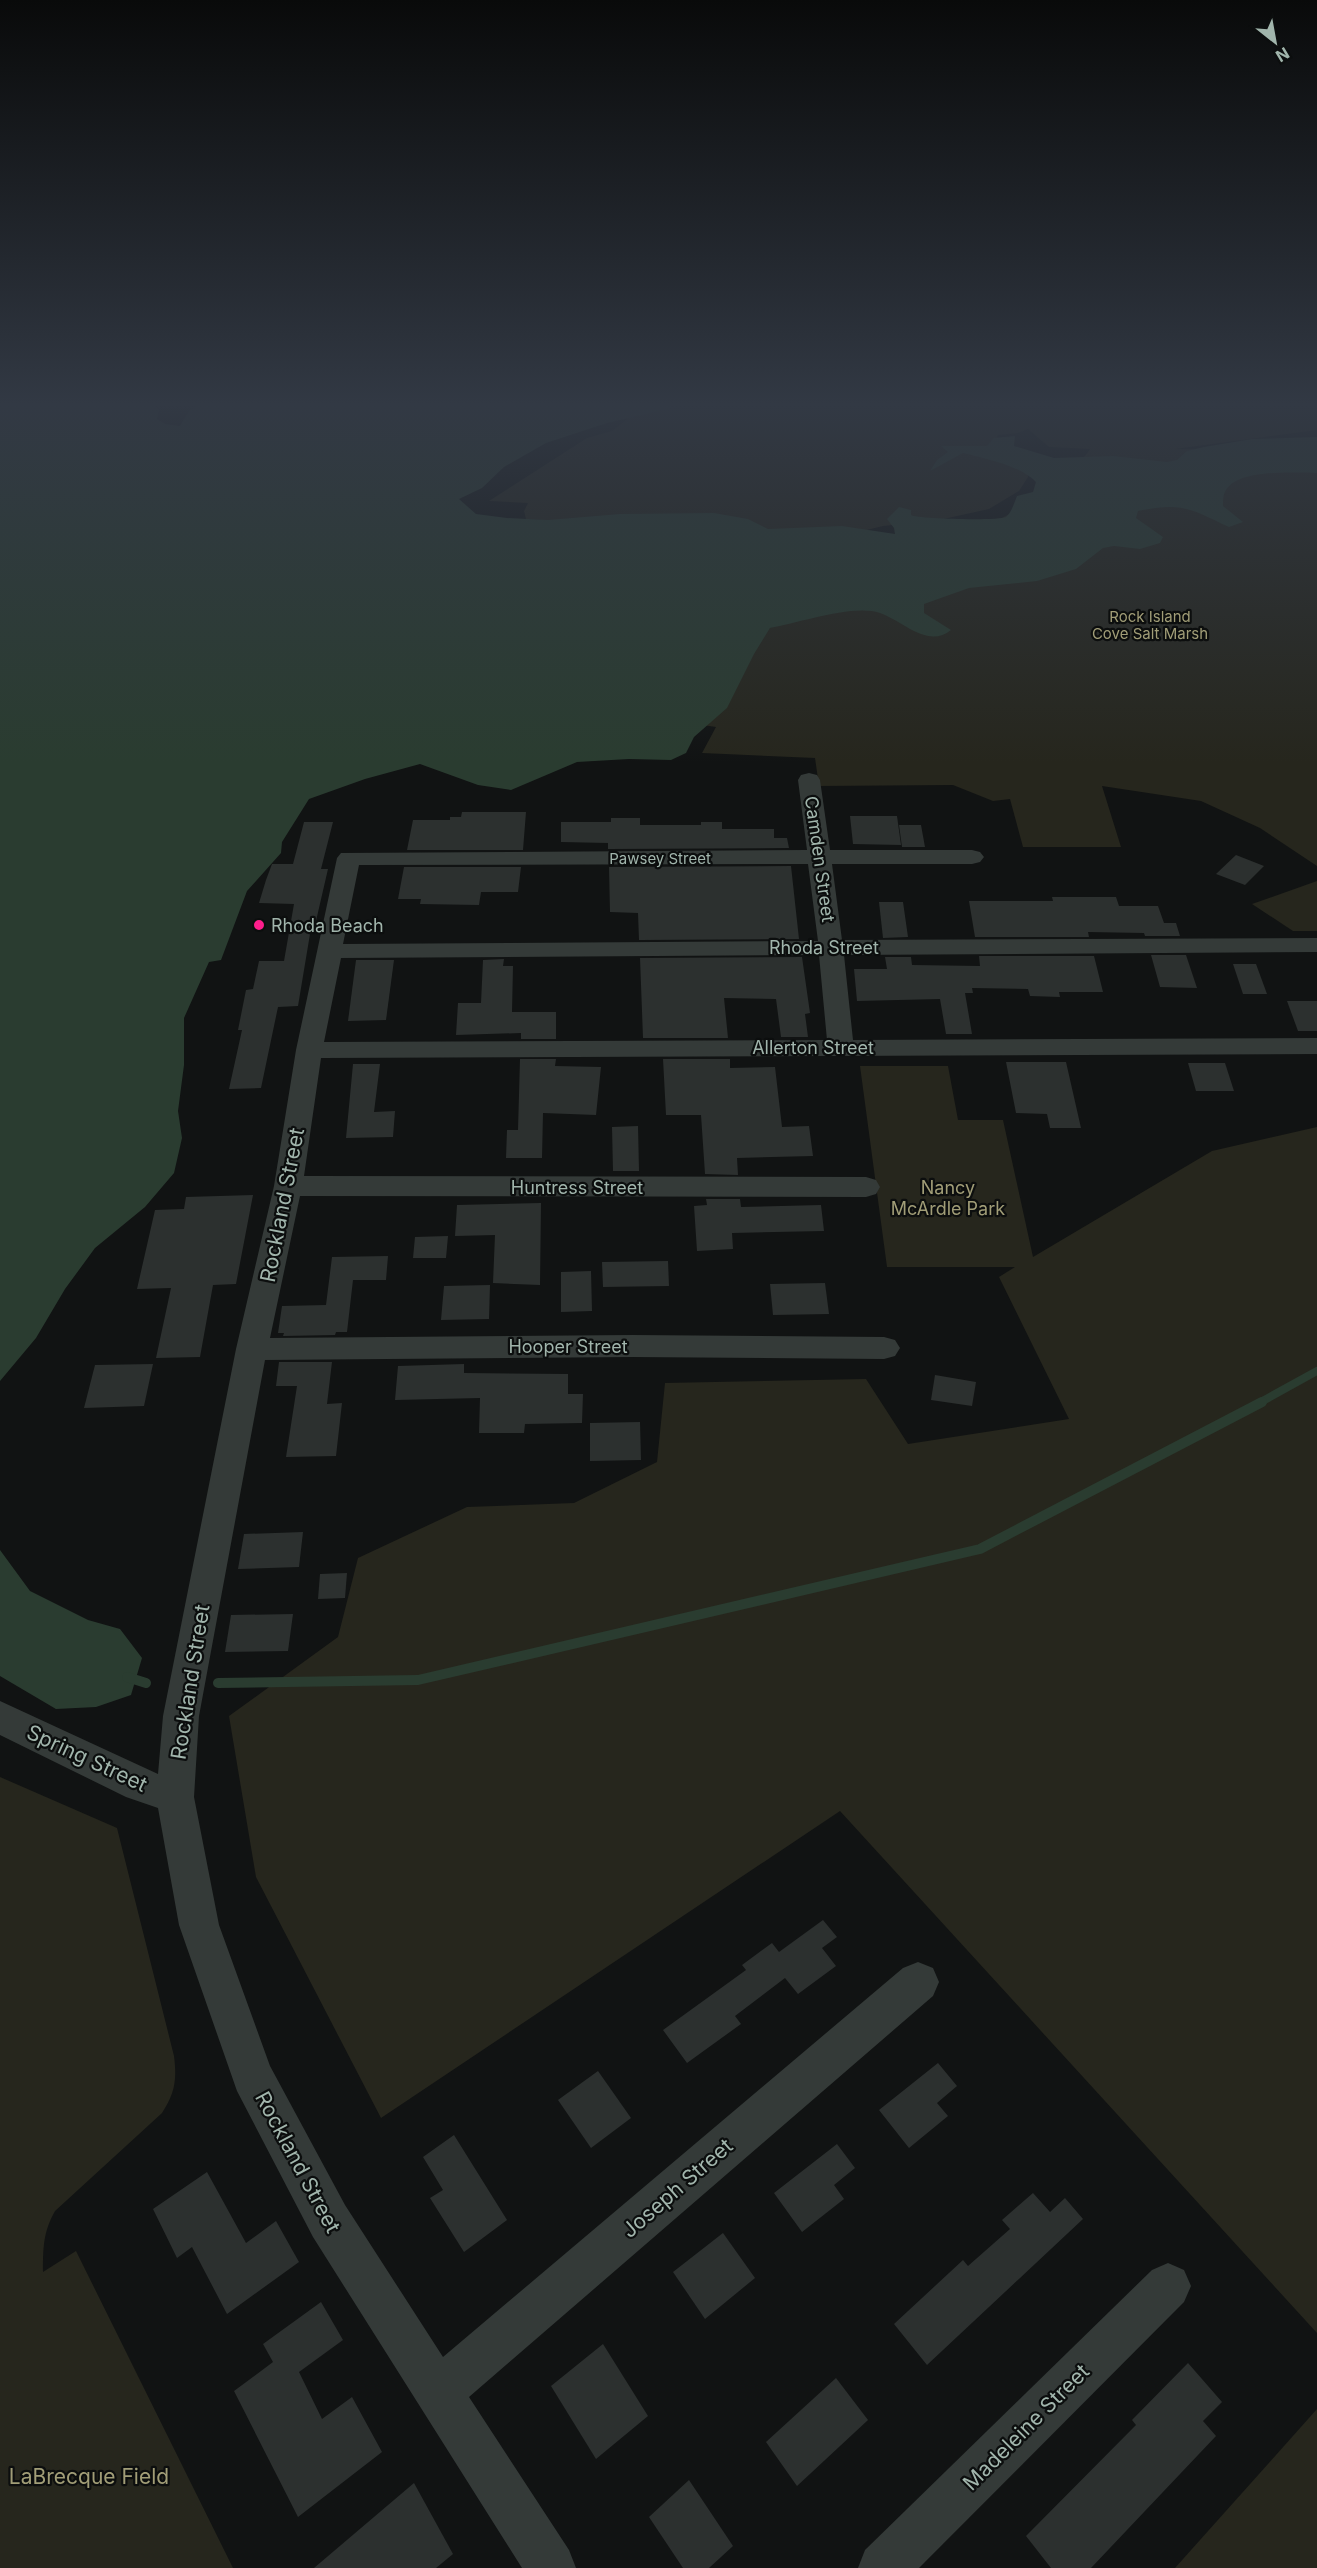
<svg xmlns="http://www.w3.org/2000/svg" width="1317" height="2568" viewBox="0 0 1317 2568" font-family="Inter,sans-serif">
	<rect width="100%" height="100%" fill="#111313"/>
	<g fill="#26261d">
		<polygon points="647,403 1317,403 1317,430 1175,449 1317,451 1317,866 1260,828 1201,801 1102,786 1121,847 1023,847 1010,799 993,801 953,785 819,786 815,758 702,753 716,727 661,719 757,638 770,628 1023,508 1066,465 1085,456 1090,449 1049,447 1028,429 1018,433 998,435 994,443 1027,470 1028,477 1019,491 989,509 939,520 883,526 830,539 526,519 524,511 528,503 489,501 587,438 612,431"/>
		<polygon points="1317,881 1317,931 1293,931 1252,904"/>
		<polygon points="860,1066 948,1066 958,1120 1003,1120 1033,1257 1212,1151 1317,1127 1317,2333 840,1811 381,2118 256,1877 229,1716 338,1637 358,1558 467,1507 574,1503 657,1462 665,1383 866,1379 908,1444 1069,1419 999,1277 1015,1267 887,1267"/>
		<path d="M0 1777 117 1828 174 2056C177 2080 175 2093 162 2113L55 2211C43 2232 43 2249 43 2272L76 2251 233 2568H0Z"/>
		<polygon points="1317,2409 1317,2568 1175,2568"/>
	</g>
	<g fill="#2a3c30">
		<path d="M0 403H151L159 410 157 419 165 424 180 426 189 411 200 403H673L672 408 607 423 546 443 504 467 482 488 459 499 476 514 507 518 548 520 620 514 714 513 748 519 768 529 842 526 895 534 894 528 887 519 899 507 911 510V515C917 519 999 521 1006 517 1012 512 1014 503 1017 496L1033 492 1036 482C1019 465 986 459 963 453L930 471 937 460 948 452 941 446H987L994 438 1015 436 1014 446 1054 458 1113 456 1167 462 1177 460 1187 451 1204 447 1252 439 1317 437V473C1295 473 1236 468 1225 492 1223 495 1223 502 1223 506L1243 522 1229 527C1190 509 1183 502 1138 511L1136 518 1163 537 1160 543 1140 549 1114 546 1103 548 1076 569 1037 581 969 588 924 604V613L951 630C928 649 903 621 880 613 852 604 800 623 770 628L754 654 727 708 694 737 686 753 671 760 629 759 577 762 511 790 478 785 420 764 365 779 309 799 282 842 281 853 247 891 221 960 209 962 184 1018V1065L178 1111 182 1138 174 1173 145 1207 95 1248 65 1289 36 1338 0 1381Z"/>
		<polygon points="0,1550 30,1591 88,1620 120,1629 142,1658 131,1695 96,1707 56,1709 0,1676"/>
	</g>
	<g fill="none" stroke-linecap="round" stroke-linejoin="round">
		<polyline stroke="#2a3c30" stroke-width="8" points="1259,1403 1317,1371"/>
		<g stroke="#2a3c30" stroke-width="10">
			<polyline points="127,1677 146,1683"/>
			<polyline points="218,1683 418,1680 980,1549 1262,1402"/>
		</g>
	</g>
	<g fill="#2c302f">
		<polygon points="462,812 526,812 523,850 407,850 413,820 450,820 450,817 461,817"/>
		<polygon points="850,816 897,816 901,845 853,844"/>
		<polygon points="611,818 640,818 640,825 701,825 701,822 722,822 722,829 774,829 774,838 787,838 789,848 608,849 608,843 561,842 561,822 611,822"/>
		<polygon points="304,822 333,822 321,869 328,869 313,934 310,934 298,1006 278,1007 261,1088 229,1089 242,1030 238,1030 246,990 253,989 259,961 284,961 294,904 259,903 266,880 272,864 293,864"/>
		<polygon points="899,825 921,825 925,847 902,847"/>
		<polygon points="1236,855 1264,866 1245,885 1216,874"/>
		<polygon points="791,866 799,939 639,940 638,913 610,912 609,867"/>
		<polygon points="404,867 521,867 518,892 481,892 479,905 420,904 421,899 398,899"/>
		<polygon points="1052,897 1116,897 1119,906 1158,906 1164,923 1176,923 1180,936 1145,936 1144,933 1088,932 1089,937 975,937 969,901 1053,901"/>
		<polygon points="879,902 903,902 908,937 883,938"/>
		<polygon points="1151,955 1186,955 1197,988 1160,987"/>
		<polygon points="979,956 1094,956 1103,992 1059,992 1060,997 1030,996 1028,989 972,988 973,993 965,993 972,1034 946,1034 940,999 857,1001 854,969 887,969 885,957 911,957 912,965 980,966"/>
		<polygon points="802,957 810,1013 805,1014 808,1037 781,1037 776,999 724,998 728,1038 643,1038 640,958"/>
		<polygon points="504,959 503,966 513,966 512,1012 556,1012 556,1039 521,1039 521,1033 456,1035 458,1003 481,1003 483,960"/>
		<polygon points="356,960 394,960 386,1020 348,1021"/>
		<polygon points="1233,964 1256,964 1267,994 1243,994"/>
		<polygon points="1287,1001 1317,1001 1317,1031 1298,1031"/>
		<polygon points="520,1059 556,1059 555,1066 601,1067 596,1115 543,1113 542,1158 506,1158 507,1130 518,1130"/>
		<polygon points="663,1059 730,1059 730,1068 775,1067 782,1127 809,1126 813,1156 737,1158 738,1175 705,1174 701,1115 666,1115"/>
		<polygon points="1006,1062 1066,1062 1081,1128 1050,1128 1047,1114 1016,1113"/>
		<polygon points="1188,1063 1225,1063 1234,1091 1196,1091"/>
		<polygon points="353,1064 380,1064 374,1112 395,1111 393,1137 346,1138"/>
		<polygon points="638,1126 639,1171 613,1171 612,1127"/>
		<polygon points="253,1195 236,1284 213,1285 200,1357 156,1358 171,1288 137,1289 155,1210 184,1209 186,1197"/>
		<polygon points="706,1199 740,1199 741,1207 821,1205 824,1231 732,1233 733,1249 697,1251 694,1206 707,1205"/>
		<polygon points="541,1203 540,1285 493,1283 495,1235 455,1236 457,1205"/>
		<polygon points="448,1236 446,1258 413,1258 415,1237"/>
		<polygon points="388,1256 386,1280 353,1280 347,1332 336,1332 335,1335 283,1336 284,1333 278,1333 282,1306 326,1305 332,1257"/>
		<polygon points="668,1261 669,1286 603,1287 602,1262"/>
		<polygon points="591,1271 592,1311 561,1312 561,1272"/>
		<polygon points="825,1283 829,1314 773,1315 770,1284"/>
		<polygon points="490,1285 489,1319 441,1320 444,1286"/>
		<polygon points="279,1362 332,1362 327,1404 342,1403 336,1456 286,1457 297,1386 276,1386"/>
		<polygon points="153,1364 144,1406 84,1408 95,1365"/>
		<polygon points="464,1364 464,1373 568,1374 568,1394 583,1394 582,1423 525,1424 524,1433 479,1433 480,1398 395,1400 398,1366"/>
		<polygon points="935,1375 976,1382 972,1406 931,1400"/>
		<polygon points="640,1422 641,1460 590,1461 590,1423"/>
		<polygon points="303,1532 299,1567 238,1569 244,1534"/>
		<polygon points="347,1573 345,1598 318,1599 320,1574"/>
		<polygon points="293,1614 288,1651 225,1652 231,1615"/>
		<polygon points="823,1920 837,1937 822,1948 836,1966 798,1994 785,1978 735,2016 741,2024 687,2063 663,2030 746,1970 742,1965 772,1943 779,1952"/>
		<polygon points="938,2063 957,2086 937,2103 948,2116 909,2148 879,2110"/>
		<polygon points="598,2071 631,2118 591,2148 558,2100"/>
		<polygon points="454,2135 507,2220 464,2252 430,2198 443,2190 423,2157"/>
		<polygon points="837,2144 855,2168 834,2185 844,2199 802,2232 774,2193"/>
		<polygon points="207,2172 246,2243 276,2221 299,2262 227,2314 192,2247 177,2258 153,2209"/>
		<polygon points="1033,2193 1050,2212 1065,2198 1083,2219 927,2365 894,2324 963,2260 968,2266 1010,2229 1002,2220"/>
		<polygon points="723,2233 755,2278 705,2319 673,2272"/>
		<polygon points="321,2302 343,2340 299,2372 322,2419 352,2397 382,2452 298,2517 234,2391 273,2362 263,2344"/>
		<polygon points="603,2344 648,2416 596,2459 551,2386"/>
		<polygon points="1188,2363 1222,2402 1203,2421 1216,2436 1091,2568 1051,2568 1026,2536 1136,2425 1132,2420"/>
		<polygon points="836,2378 868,2420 797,2486 766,2442"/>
		<polygon points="689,2480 733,2546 709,2568 683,2568 649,2517"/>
		<polygon points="414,2483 453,2554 436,2568 314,2568"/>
	</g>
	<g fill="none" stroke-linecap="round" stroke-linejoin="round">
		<g fill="#343a38" fill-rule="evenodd">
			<path d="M809 773 817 775 820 780 830 850H972L980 852 984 857 980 862 972 864H832L842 940 1317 938V952L844 955 853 1040 1317 1038V1054L321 1058 304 1176 866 1177 876 1180 880 1187 876 1194 866 1197 300 1196 270 1338 632 1335 884 1337 895 1340 900 1348 895 1356 884 1359 632 1357 265 1360 199 1716 194 1797 219 1925 270 2066 345 2205 443 2357 903 1968 918 1962 933 1968 939 1982 933 1996 469 2397 569 2550 576 2568H522L313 2237 237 2091 179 1925 158 1808 126 1797 0 1735V1701L158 1774 163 1716 236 1349 274 1186 296 1050 337 858 341 853 807 850 798 780 801 775ZM808 864 818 941 343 944 359 865ZM819 955 827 1040 324 1042 341 958Z"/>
			<polygon points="1168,2263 1184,2270 1191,2286 1184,2302 919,2568 858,2568 865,2550 1152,2270"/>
		</g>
	</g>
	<linearGradient id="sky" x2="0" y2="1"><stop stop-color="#090a0a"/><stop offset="0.53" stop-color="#323944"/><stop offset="1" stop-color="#323944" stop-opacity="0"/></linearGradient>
	<rect width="1317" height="763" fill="url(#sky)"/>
	<circle fill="#fe1e8c" stroke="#0c0e0e" stroke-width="2" cx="259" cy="925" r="6"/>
	<g text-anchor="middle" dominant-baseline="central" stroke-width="4.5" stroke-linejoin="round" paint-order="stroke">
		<g font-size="15" fill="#a19d77" stroke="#0c0e0e">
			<text x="1150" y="616">Rock Island<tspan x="1150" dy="17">Cove Salt Marsh</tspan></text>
		</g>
		<g font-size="15" fill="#a1b5ac" stroke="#0c0e0e">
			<text x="660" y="858">Pawsey Street</text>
		</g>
		<g font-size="18" fill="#a1b5ac" stroke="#0c0e0e">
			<text transform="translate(820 859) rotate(82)">Camden Street</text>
			<text x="824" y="947">Rhoda Street</text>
			<text x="813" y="1047">Allerton Street</text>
			<text x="577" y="1187">Huntress Street</text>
			<text x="568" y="1346">Hooper Street</text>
		</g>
		<g font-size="18" fill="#a1b5ac" stroke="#0c0e0e" text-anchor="start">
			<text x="271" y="925">Rhoda Beach</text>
		</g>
		<g font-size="18" fill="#a19d77" stroke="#0c0e0e">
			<text x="948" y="1187">Nancy<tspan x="948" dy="21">McArdle Park</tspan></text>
		</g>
		<g font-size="21" fill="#a1b5ac" stroke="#0c0e0e">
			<text transform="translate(282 1205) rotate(-79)">Rockland Street</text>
			<text transform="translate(190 1682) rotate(-81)">Rockland Street</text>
			<text transform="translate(87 1758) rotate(25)">Spring Street</text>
			<text transform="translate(298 2162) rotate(62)">Rockland Street</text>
			<text transform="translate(677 2188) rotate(-41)">Joseph Street</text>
			<text transform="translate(1026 2427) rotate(-45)">Madeleine Street</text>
		</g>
		<g font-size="21" fill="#a19d77" stroke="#0c0e0e">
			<text x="89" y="2476">LaBrecque Field</text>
		</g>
	</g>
	<g transform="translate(1275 42) rotate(149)" stroke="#0c0e0e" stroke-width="4.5" paint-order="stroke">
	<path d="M0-4.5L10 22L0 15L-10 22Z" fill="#a1b5ac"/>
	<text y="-9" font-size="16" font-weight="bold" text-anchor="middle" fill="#a1b5ac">N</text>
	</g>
</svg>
